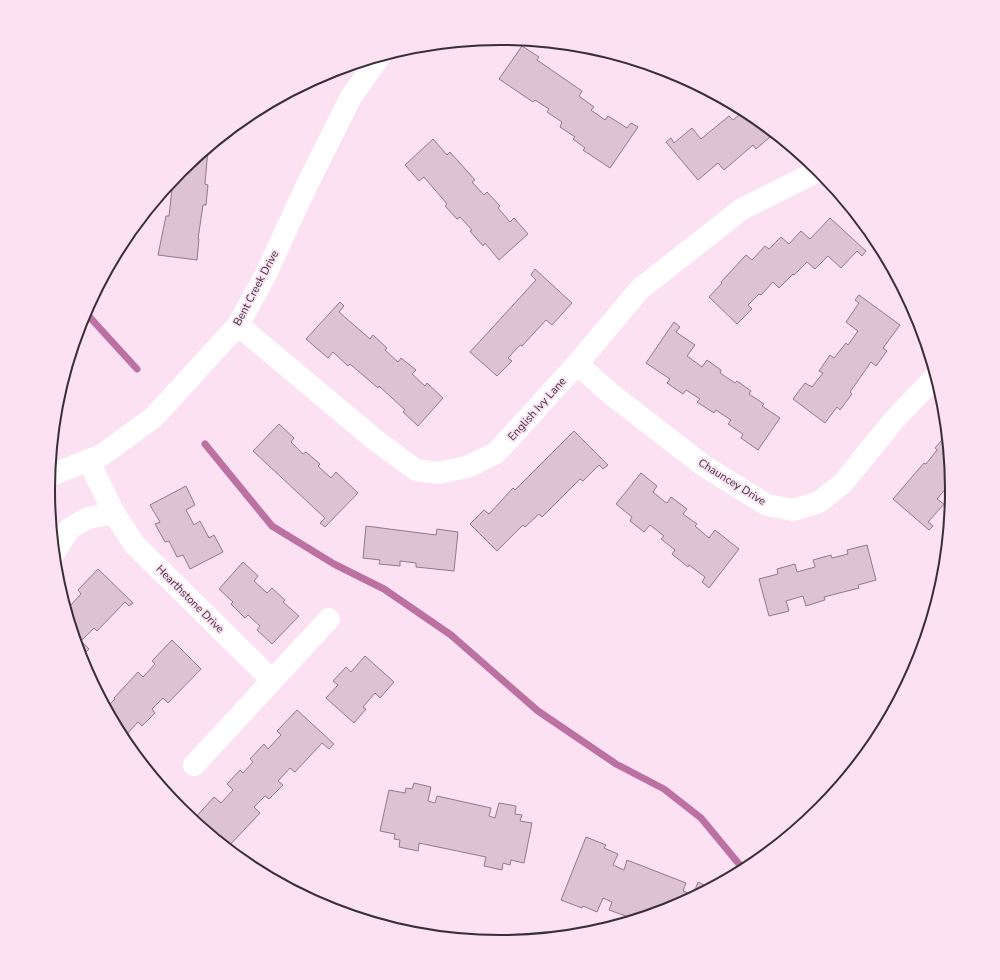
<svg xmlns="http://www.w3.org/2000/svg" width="1000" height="980" viewBox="0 0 1000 980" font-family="'Nunito Sans',sans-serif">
	<rect width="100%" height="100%" fill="#fbe1f1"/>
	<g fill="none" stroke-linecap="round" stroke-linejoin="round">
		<g stroke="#bb72a3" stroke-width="7">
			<polyline points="85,312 137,369"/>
			<polyline points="205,444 272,526 334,564 384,589 451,635 538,711 616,764 664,789 701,818 744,870"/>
		</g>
	</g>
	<g fill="#dcc2d2" stroke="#927a89">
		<polygon points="522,46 539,57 537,60 582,91 579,96 594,107 591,110 605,120 608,116 627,128 631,123 638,127 610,168 583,150 585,148 573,139 575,137 560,127 562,122 547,112 549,109 535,100 533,102 499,79"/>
		<polygon points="744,111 751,114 776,135 772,139 770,137 756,149 753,145 724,170 718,163 698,180 666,142 671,138 674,143 692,128 701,139 729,116 733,120"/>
		<polygon points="433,139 447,155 450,152 475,180 472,182 484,195 487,192 500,206 498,208 510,222 514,218 528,234 499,260 485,243 483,246 470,231 472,230 460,217 457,219 445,206 447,204 424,177 419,181 405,165"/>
		<polygon points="214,143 213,149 208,149 205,184 208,185 206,205 203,205 198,239 199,239 197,260 158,255 166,216 169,216 173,180 181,170"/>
		<polygon points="830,218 866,251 862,256 857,251 841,268 828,256 815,269 807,262 794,275 793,274 779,288 773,282 761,295 759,294 748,305 752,309 737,324 709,297 722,283 721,282 746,255 752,260 765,246 769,249 781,237 789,244 801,231 810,239"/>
		<polygon points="535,269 572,303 552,325 546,320 522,346 520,345 508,358 512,361 497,376 470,352 536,280 531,275"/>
		<polygon points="859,295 900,325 883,348 887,351 876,366 871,362 850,392 852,394 840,410 837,407 825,423 793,399 805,383 812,387 823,373 819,371 830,355 834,358 846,343 848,345 858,331 846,322 859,303 855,300"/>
		<polygon points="340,302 344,306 339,312 370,339 373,335 387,348 385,350 398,362 401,358 416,370 412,374 425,386 427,383 443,398 418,426 403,412 405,410 379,386 378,388 350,364 348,366 333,352 328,358 306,339"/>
		<polygon points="674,322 680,327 676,332 695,345 687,356 702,367 707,360 721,370 720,373 735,383 737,381 751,391 749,394 764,404 762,406 780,418 758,450 741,438 743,434 728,424 731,420 716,410 714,413 697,402 700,399 686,390 683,394 667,383 670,379 646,363"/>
		<polygon points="279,424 294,438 291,442 303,454 306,452 320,464 318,466 331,478 336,472 358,493 325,527 320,523 325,518 253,451"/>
		<polygon points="574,431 608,465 603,469 599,465 583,481 580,479 542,517 539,514 525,527 523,525 497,551 470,524 484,510 489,514 513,488 515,490"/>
		<polygon points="947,434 952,489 948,486 937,499 944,504 928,522 933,526 929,530 893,499 924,463 926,464 937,450 935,448"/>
		<polygon points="641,473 657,486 653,492 665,502 667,503 671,497 687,509 683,514 697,524 695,526 709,538 715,530 739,549 709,588 702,582 705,577 689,565 688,567 672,554 675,550 661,539 664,536 650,525 644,532 630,521 632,517 616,504"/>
		<polygon points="186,486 195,505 186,510 194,525 200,521 209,538 214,535 223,552 190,569 183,555 177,557 169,541 165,542 155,524 160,522 150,505"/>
		<polygon points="366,526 436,535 437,529 458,532 454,571 416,567 416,563 400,561 400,566 379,564 380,560 363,558"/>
		<polygon points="867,545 876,580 858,585 859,588 824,597 825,600 806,606 803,596 786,601 789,611 769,616 759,579 778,574 777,569 795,564 797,572 815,567 813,560 831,555 832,558 848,554 847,550"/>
		<polygon points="243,562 258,576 254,581 267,593 272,588 285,600 283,602 299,616 272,644 257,630 260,626 248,615 245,618 231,604 233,602 219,589"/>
		<polygon points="98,569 133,603 129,606 125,602 97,631 94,628 81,641 89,649 81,657 64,603 69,607 81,594 78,590"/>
		<polygon points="172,640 201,669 168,703 163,698 152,709 155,713 142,726 138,722 126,735 132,740 127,745 106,708 115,699 114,698 138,672 143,677 155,664 152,661"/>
		<polygon points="365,656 394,682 380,698 375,693 363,707 366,709 354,723 326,698 338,685 333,681 346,667 351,672"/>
		<polygon points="297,710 334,744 329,749 322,743 295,772 290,768 278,781 283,785 269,799 265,796 254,807 260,813 227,848 194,819 214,797 221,803 233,790 227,784 240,770 243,773 253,762 250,759 264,744 268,749 281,735 277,731"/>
		<polygon points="414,783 431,787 428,801 435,803 437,796 491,808 489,816 495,818 499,803 516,806 515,814 522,815 520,821 532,823 524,863 511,860 510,865 503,863 502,870 484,866 486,857 419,843 418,851 399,847 400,840 394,839 395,834 380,831 389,790 405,793 406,788 412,789"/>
		<polygon points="165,787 179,799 175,804 163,789"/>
		<polygon points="586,837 606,845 604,848 618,854 613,865 624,870 627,860 686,883 683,891 693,895 698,882 710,888 673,908 634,919 609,910 612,902 603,898 597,912 583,906 582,908 561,900"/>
	</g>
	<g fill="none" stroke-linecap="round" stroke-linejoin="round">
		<g stroke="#fff" stroke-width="22">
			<polyline points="238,325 374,439 416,470 438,473 467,467 496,453 577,364 640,289 742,209 820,170"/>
			<polyline points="577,364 611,394 704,466 767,505 793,510 819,502 843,483 894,420 936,376"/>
			<polyline points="88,460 114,513 134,544 272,680"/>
			<polyline points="49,476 102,455 154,417 238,325 265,276 306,187 351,97 380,56"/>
			<polyline points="54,553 70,528 88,518 114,513"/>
			<polyline points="194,765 329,619"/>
		</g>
	</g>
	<g text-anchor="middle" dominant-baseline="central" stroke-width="3.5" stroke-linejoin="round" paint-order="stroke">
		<g font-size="11" fill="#392f36" stroke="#fbe1f1">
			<text transform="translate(256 288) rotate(-62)">Bent Creek Drive</text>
			<text transform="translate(537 409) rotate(-48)">English Ivy Lane</text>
			<text transform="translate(732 482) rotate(32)">Chauncey Drive</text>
			<text transform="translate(190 599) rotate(45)">Hearthstone Drive</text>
		</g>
	</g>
	<path d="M0 0H1000V980H0ZM55 490a445 445 0 1 1 890 0a445 445 0 1 1-890 0Z" fill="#fbe1f1" fill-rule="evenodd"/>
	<path fill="none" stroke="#392f36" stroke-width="2" d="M55 490a445 445 0 1 1 890 0a445 445 0 1 1-890 0Z"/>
</svg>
